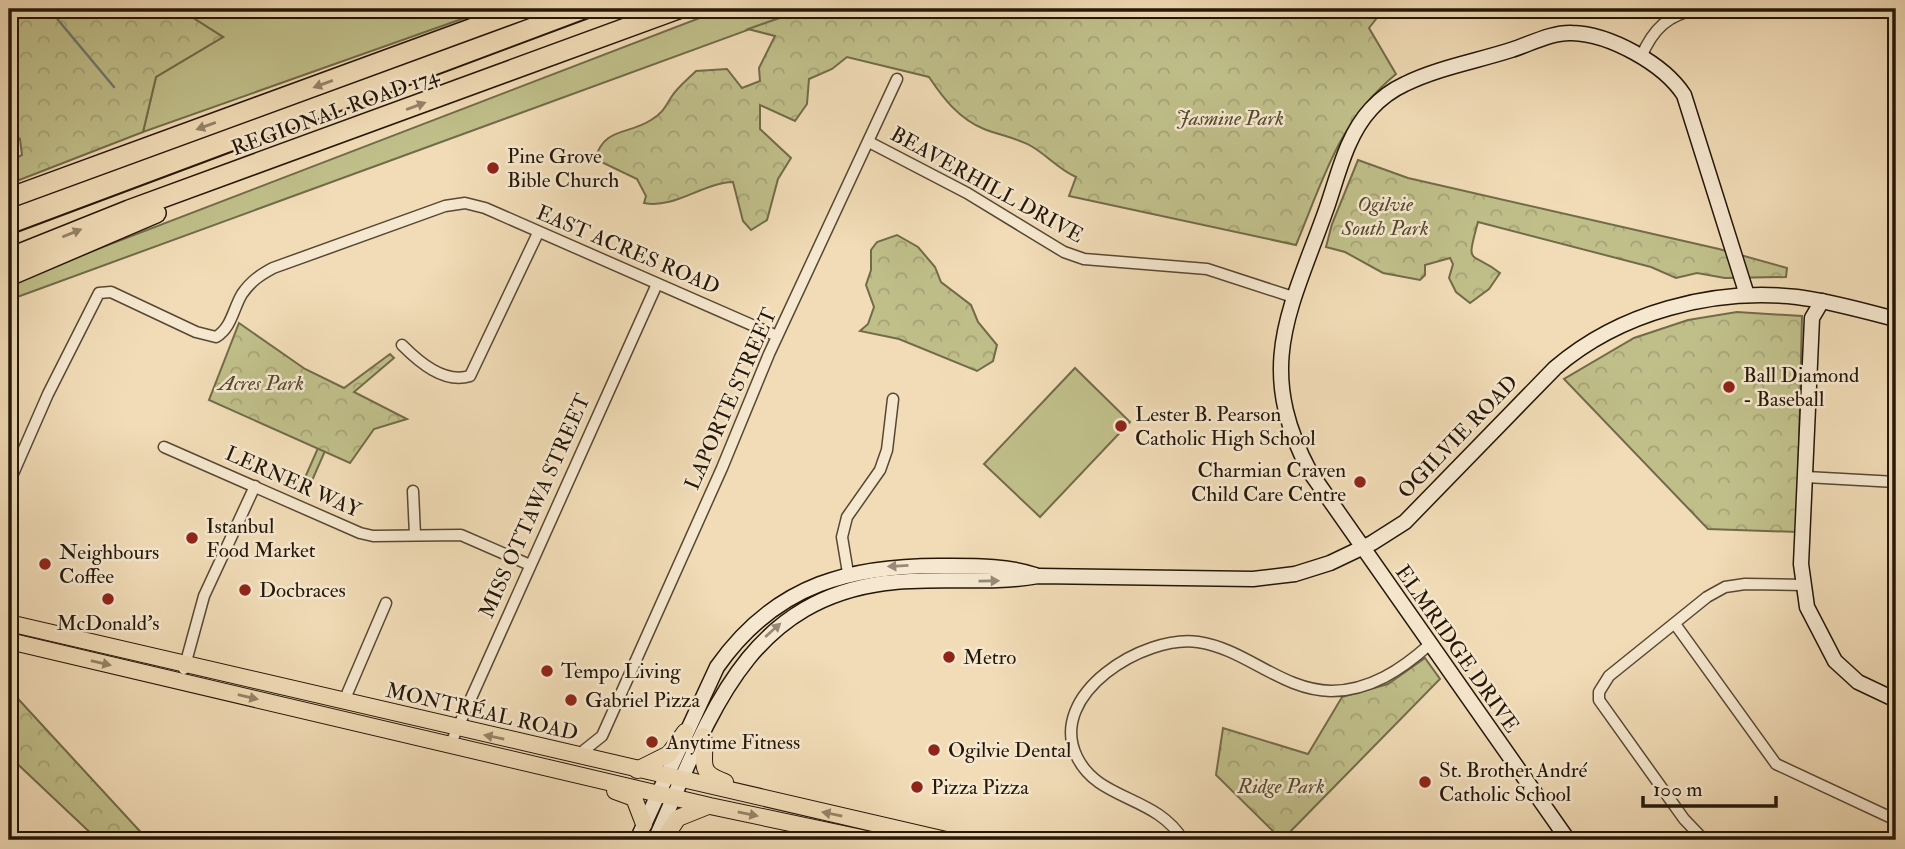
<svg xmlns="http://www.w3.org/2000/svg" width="1905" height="849" viewBox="0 0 1905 849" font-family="'IM FELL Double Pica',serif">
	<defs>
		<pattern id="forest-crowns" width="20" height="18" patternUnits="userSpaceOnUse" patternTransform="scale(1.75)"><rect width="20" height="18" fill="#c0bf8a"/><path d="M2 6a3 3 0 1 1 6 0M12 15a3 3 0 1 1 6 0" fill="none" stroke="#a5a376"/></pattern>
	</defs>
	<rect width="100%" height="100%" fill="#f1dcb7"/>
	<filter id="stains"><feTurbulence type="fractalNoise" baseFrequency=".00286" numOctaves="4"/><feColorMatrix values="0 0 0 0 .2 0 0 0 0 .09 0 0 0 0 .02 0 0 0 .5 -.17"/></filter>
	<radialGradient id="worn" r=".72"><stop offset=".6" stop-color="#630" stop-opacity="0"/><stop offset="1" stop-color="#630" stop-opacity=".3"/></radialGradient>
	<g fill="#c0bf8a" stroke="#726b49" stroke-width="2">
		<polygon points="179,9 490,9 143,132 156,77 223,37"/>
		<polygon points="723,9 805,9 9,300 9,283"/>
		<polygon points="1075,368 1130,422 1040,517 984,464"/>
		<polygon points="318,448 325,451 307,492 300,489"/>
	</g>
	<g fill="url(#forest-crowns)" stroke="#726b49" stroke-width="2">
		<polygon points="9,9 179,9 223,37 156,77 143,132 9,184 9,162 22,155 20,139 9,130"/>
		<path d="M805 9H1384L1369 28 1396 74C1338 122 1324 178 1296 245L1069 196 1076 177C1058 169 1047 155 1031 146 1017 138 999 135 984 129 959 119 943 98 929 77L847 57 832 69 809 79 807 104 795 121 760 105V129L791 158 778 179 767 220 751 230 743 221 733 182C702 183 675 209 644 203L646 196 637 179 595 159C604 127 628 135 651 120 663 113 665 107 672 96 678 87 688 79 696 71L727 69 742 88 760 81 759 68 775 36 748 29Z"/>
		<path d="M1358 160 1408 178 1719 249 1787 268 1786 277 1725 278 1697 273 1676 278 1651 267 1478 222C1465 268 1471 250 1500 273L1489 289 1470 303 1456 292 1449 278 1453 264 1450 258 1425 265V275L1420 280 1383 273 1345 252 1326 247 1332 224Z"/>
		<polygon points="897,235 918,247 935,267 941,282 971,305 978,322 997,345 993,361 977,371 899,339 860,331 868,324 874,307 866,285 871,270 871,250 877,242"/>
		<polygon points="1737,312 1802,316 1797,532 1708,529 1564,379 1634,338 1688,320"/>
		<polygon points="239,323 305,369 344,388 390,354 394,358 354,392 407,419 374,429 350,463 209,400"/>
		<polygon points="1425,658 1440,679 1282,840 1216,775 1223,728 1308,754 1342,697 1388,684"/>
		<polygon points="9,689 148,840 98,840 9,756"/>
	</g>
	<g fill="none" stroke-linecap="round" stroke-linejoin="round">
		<polyline stroke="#6d7971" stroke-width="2.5" points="49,9 114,87"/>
		<g stroke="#574834" stroke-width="13">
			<g id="street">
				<path d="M1641 57C1653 29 1668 14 1699 9"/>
				<polyline points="869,142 967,193 1064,252 1084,259 1207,269 1293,297"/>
				<path d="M402 345C419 362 444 384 470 376L538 233"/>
				<polyline points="164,447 360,533 373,536 461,535 530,565"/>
				<polyline points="1806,477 1896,482"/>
				<path d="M9 483 48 394 99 293 111 292 196 332 216 337C232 327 233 309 242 294 251 281 260 275 273 268L445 206 465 203 485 208 777 336"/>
				<polyline points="413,491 415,535"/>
				<polyline points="848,573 842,537 847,517 880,470 887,450 893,399"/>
				<polyline points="1675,624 1776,764 1896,820"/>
				<polyline points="184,669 204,596 255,486"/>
				<polyline points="344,701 386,603"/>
				<polyline points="450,745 657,284"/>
				<polyline points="577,756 602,736 722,468 769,354 897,79"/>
				<path d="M1183 840C1156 795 1098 801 1077 757 1046 694 1145 634 1198 642 1246 649 1281 690 1331 691 1370 691 1402 669 1429 645"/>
				<polyline points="1704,840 1684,819 1599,700 1599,692 1609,676 1707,597 1725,587 1745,584 1803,585"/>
			</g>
		</g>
		<g stroke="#241708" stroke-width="17">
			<g id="secondary">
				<polyline points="1822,301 1812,318 1801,564 1807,607 1835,661 1858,682 1896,700"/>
				<path d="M637 840 717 667C776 583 853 564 951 566 980 566 1008 566 1035 575"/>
				<path d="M655 840C707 725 741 602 885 583 936 576 988 585 1038 576L1253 579 1295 574 1330 563 1372 543 1405 522 1555 368C1620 312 1713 288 1797 297 1830 301 1863 311 1896 319"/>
				<path d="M1568 840 1310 472C1254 367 1290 311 1326 210 1338 176 1346 136 1371 109 1381 98 1392 90 1405 84 1437 68 1477 61 1511 50 1530 44 1552 32 1572 33 1610 34 1664 64 1684 95L1747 295"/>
			</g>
		</g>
		<g stroke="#241708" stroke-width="18">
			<g id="primary">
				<polyline points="9,623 946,840"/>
				<polyline points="9,641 710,806 871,840"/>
				<path d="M703 736C708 760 694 772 725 782"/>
				<polyline points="637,770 669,754 685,732"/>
				<polyline points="615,791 634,798 644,824"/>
				<polyline points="663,840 678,818 708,806"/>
			</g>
		</g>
		<g stroke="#241708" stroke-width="22">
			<g id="highway">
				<polyline points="9,198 525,9"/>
				<polyline points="9,258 129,210 678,9"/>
				<polyline points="9,276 156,213"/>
			</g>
		</g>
		<use href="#street" stroke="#f6e8d0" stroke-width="10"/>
		<use href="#secondary" stroke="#f6e8d0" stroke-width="14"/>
		<use href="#primary" stroke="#f1dcb7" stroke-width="16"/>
		<use href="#highway" stroke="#f1dcb7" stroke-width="19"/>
		<polyline stroke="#241708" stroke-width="2" points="9,235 613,9"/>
	</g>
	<defs><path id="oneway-solid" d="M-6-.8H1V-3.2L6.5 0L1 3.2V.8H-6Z" transform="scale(1.75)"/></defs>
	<g fill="#958368">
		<use href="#oneway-solid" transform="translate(323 84) rotate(160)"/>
		<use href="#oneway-solid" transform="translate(416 106) rotate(-20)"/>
		<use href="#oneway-solid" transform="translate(206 126) rotate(160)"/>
		<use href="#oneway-solid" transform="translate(72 233) rotate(-22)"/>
		<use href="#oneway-solid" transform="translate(101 663) rotate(13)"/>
		<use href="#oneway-solid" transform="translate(248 697) rotate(13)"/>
		<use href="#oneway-solid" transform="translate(494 737) rotate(-168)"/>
		<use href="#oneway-solid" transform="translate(748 814) rotate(12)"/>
		<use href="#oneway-solid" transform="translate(832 814) rotate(-169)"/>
	</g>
	<g fill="#988a76">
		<use href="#oneway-solid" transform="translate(898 566) rotate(177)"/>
		<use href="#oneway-solid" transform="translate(989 581) rotate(-1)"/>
		<use href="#oneway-solid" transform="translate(773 630) rotate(-42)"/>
	</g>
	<g fill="#8f2418" stroke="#f6e8d0" stroke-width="2.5">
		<circle cx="493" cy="168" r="7"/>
		<circle cx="1729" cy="387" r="7"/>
		<circle cx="1121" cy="426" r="7"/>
		<circle cx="1360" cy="482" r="7"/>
		<circle cx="192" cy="538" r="7"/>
		<circle cx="45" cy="564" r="7"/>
		<circle cx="245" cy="590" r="7"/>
		<circle cx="108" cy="599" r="7"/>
		<circle cx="949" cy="657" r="7"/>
		<circle cx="547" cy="671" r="7"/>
		<circle cx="571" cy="700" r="7"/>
		<circle cx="652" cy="742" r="7"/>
		<circle cx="934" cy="750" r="7"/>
		<circle cx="1425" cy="782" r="7"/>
		<circle cx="917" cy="787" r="7"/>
	</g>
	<g text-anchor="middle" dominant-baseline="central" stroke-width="5" stroke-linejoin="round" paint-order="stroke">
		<g font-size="21" fill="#241708" stroke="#f6e8d0">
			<text transform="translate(335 112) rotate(-20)">REGIONAL ROAD 174</text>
			<text transform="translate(987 185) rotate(29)">BEAVERHILL DRIVE</text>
			<text transform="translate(628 250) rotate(23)">EAST ACRES ROAD</text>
			<text transform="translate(731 399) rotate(-66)">LAPORTE STREET</text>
			<text transform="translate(1458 437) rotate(-46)">OGILVIE ROAD</text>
			<text transform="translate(293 482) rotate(24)">LERNER WAY</text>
			<text transform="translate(535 506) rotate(-66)">MISS OTTAWA STREET</text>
			<text transform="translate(1457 649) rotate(55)">ELMRIDGE DRIVE</text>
			<text transform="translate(482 712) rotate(13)">MONTRÉAL ROAD</text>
		</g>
		<g font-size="21" font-style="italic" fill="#53492f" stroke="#f6e8d0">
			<text x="1230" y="118">Jasmine Park</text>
			<text x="1385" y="204">Ogilvie<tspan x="1385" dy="24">South Park</tspan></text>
			<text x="261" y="383">Acres Park</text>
			<text x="1281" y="786">Ridge Park</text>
		</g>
		<g font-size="21" fill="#241708" stroke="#f6e8d0" text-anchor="start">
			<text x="507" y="156">Pine Grove<tspan x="507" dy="24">Bible Church</tspan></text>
			<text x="1743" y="375">Ball Diamond<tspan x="1743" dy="24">- Baseball</tspan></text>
			<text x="1135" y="414">Lester B. Pearson<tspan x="1135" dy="24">Catholic High School</tspan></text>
			<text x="1346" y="470" text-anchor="end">Charmian Craven<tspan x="1346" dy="24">Child Care Centre</tspan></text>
			<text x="206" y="526">Istanbul<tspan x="206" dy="24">Food Market</tspan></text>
			<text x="59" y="552">Neighbours<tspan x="59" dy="24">Coffee</tspan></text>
			<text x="259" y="590">Docbraces</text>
			<text x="108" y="623" text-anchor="middle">McDonald's</text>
			<text x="963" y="657">Metro</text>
			<text x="561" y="671">Tempo Living</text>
			<text x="585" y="700">Gabriel Pizza</text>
			<text x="666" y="742">Anytime Fitness</text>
			<text x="948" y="750">Ogilvie Dental</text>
			<text x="1439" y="770">St. Brother André<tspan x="1439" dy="24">Catholic School</tspan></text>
			<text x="931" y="787">Pizza Pizza</text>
		</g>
	</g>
	<rect width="1905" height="849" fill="none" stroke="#f1dcb7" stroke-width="35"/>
	<rect x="10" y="10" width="1884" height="828" fill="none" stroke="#241708" stroke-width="3.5"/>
	<rect x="18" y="18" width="1870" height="814" fill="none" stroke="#241708" stroke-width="2"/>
	<path d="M1643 796v10h133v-10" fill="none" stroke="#241708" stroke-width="3.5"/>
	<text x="1653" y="796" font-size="21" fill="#241708" stroke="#f6e8d0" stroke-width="5" paint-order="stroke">100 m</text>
	<rect width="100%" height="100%" filter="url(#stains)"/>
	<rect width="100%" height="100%" fill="url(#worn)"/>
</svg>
